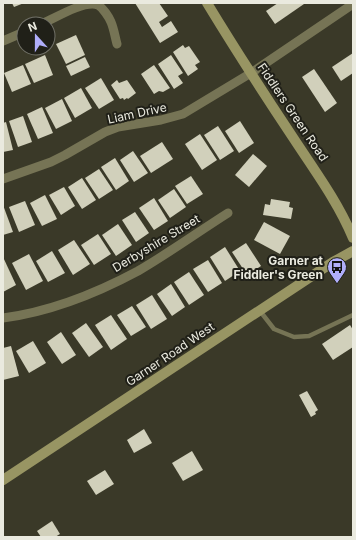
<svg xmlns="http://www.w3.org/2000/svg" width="356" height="540" viewBox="0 0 356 540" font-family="Inter,sans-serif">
	<rect width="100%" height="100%" fill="#3a3928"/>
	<g fill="#d1d0bb">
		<polygon points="12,3 24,3 14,7"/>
		<polygon points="135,3 159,3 168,16 159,22 162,27 171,21 178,32 160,43"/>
		<polygon points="278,3 303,3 304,4 275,24 266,11"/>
		<polygon points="76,35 85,55 66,64 56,44"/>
		<polygon points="183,45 185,48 189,46 200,62 195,65 198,69 188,76 173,52"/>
		<polygon points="353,53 353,73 341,81 332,67"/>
		<polygon points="45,55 53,75 34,83 25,64"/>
		<polygon points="171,55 183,73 178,76 183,83 174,89 158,64"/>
		<polygon points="85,57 90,67 71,76 66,66"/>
		<polygon points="23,65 31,84 12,92 4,73"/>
		<polygon points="154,65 170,88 163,92 159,91 154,94 141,74"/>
		<polygon points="314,69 337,103 325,112 302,77"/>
		<polygon points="101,78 114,100 99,109 85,88"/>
		<polygon points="117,80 119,83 127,80 136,93 128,99 127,98 124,100 123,98 120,99 111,85"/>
		<polygon points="81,88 92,108 75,118 64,98"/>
		<polygon points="62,99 72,121 56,129 45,108"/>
		<polygon points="42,107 53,133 38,139 27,114"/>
		<polygon points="23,116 32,142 18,147 9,121"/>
		<polygon points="240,121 254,143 239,153 225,131"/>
		<polygon points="6,122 13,150 3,152 3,123"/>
		<polygon points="218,126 234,151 220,160 204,135"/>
		<polygon points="200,134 217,160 202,170 185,144"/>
		<polygon points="162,142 173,159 151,173 140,156"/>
		<polygon points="133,151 148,173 134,182 120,160"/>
		<polygon points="253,154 267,166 249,187 235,175"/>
		<polygon points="115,158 129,181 116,190 101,167"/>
		<polygon points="99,169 113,190 99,199 85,178"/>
		<polygon points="191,176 203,194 187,204 175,186"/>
		<polygon points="82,178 96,200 82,209 68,187"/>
		<polygon points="64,187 75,206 61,215 49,195"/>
		<polygon points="174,189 186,207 170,218 158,200"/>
		<polygon points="45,195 57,219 42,226 30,203"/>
		<polygon points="154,198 168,221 154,230 139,208"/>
		<polygon points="271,199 290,202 289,207 293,208 291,219 263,215 265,204 270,205"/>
		<polygon points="25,201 35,225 19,232 9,207"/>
		<polygon points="3,205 13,232 3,235"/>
		<polygon points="135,212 149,233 136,242 122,220"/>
		<polygon points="264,222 290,236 280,254 254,240"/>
		<polygon points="118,224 132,245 116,256 102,235"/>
		<polygon points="98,234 111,254 94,265 81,245"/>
		<polygon points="74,240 90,264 73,275 58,250"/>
		<polygon points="246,243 261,266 247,275 232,252"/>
		<polygon points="225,247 240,271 225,281 210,257"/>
		<polygon points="52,251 65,273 48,282 36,261"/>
		<polygon points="29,254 43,281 26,290 12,263"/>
		<polygon points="3,257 16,285 3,292"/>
		<polygon points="208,260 222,283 208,292 193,269"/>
		<polygon points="189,272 204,295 189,305 174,282"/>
		<polygon points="171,284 185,307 172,316 157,294"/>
		<polygon points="152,295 167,319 151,329 136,305"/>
		<polygon points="132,306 146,327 131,336 117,315"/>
		<polygon points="111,315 127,339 111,350 95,325"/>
		<polygon points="86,323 103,347 89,357 72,333"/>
		<polygon points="350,325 353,330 353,347 333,360 322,344"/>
		<polygon points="61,332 76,355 62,364 47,342"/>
		<polygon points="33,341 46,363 29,373 16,351"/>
		<polygon points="11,346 19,376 3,380 3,348"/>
		<polygon points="307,391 318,410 315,412 316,414 311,417 299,395"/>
		<polygon points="144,429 152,443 134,453 127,440"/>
		<polygon points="192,451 203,470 183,481 172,463"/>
		<polygon points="105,470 114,484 96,495 87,481"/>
		<polygon points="52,521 60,534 55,537 41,537 37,531"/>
	</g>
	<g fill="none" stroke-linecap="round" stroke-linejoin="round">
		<polyline stroke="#767455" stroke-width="4.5" points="260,311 274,329 294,337 309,336 353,315"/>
		<g stroke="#767455" stroke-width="9">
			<path d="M42 24C55 18 84 0 98 5 103 8 109 17 111 22 114 29 115 37 117 44"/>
			<polyline points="3,41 24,32"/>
			<polyline points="3,179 51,162 65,155 105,132 118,127 161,120 183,114 251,73 353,4"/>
			<path d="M3 318C49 312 97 293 138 271 169 253 198 232 228 213"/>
		</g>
		<g stroke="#989563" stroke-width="10">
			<path d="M207 3C235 49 264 94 294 139 315 171 338 202 353 238"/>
			<polyline points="3,480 333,262 353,251"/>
		</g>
	</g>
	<defs>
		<g id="bus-pin" transform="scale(1)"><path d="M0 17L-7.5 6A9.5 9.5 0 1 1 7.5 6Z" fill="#b0aefa" stroke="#202018"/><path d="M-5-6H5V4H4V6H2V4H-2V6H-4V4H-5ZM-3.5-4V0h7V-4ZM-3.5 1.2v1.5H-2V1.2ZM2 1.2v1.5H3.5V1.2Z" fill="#111"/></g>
	</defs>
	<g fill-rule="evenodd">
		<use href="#bus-pin" x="337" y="267"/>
	</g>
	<g text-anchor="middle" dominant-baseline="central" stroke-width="4" stroke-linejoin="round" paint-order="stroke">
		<g font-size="12" fill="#eaeadf" stroke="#202018">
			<text transform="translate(293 112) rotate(56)">Fiddlers Green Road</text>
			<text transform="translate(137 113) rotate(-12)">Liam Drive</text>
			<text transform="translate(156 243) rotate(-31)">Derbyshire Street</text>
			<text transform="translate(170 354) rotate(-34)">Garner Road West</text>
		</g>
		<g font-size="12" font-weight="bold" fill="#eaeadf" stroke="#202018" text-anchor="end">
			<text x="323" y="260">Garner at<tspan x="323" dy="14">Fiddler's Green</tspan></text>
		</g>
	</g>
	<rect width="356" height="540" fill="none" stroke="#eaeadf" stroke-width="8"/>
	<g transform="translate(36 36) rotate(339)"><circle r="19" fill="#202018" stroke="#717168"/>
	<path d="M0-3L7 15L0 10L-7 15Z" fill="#b0aefa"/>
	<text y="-6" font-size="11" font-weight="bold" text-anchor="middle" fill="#eaeadf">N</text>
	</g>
</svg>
